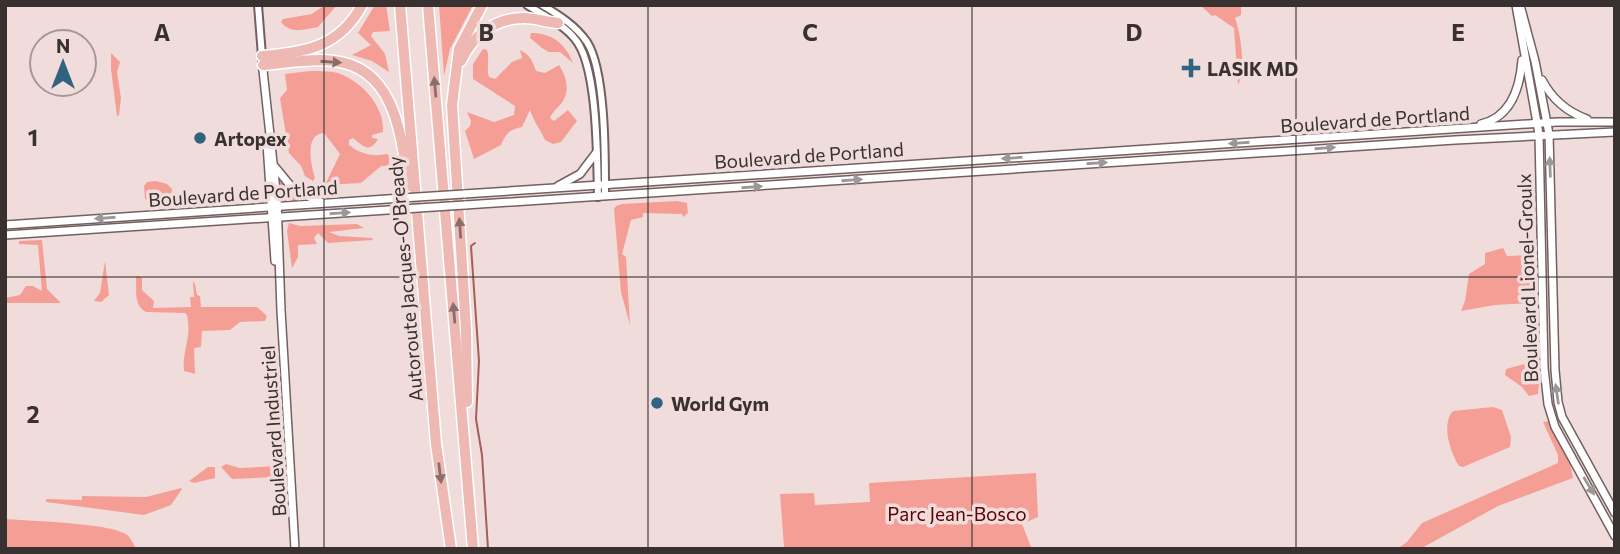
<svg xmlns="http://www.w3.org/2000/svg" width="1620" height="554" viewBox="0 0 1620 554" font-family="Commissioner,sans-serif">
	<rect width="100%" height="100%" fill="#f0dddb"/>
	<g fill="#f49e96">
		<path d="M325 5H337L318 27C303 30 291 34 281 22L283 19 312 14Z"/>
		<polygon points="375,5 386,5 390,31 373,32 371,36 385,54 389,72 372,61 352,55 371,45 358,33"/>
		<polygon points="439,5 473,5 450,49 444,76"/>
		<path d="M1200 5H1241V15L1235 18C1241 34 1246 71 1238 85L1234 28 1215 15 1212 16Z"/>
		<path d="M531 33C552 33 565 43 573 63L560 52H549L542 48 530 38Z"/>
		<path d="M483 49 487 50C490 59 486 68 489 77L495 79 512 62 522 58 520 50C529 54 533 61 536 71L545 73 559 65C565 74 570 88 564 99 561 106 553 110 550 118L554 121 568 110 577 121 561 142 553 144 545 140C540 129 534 122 530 110L522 127C509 130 506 133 501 145L474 159 465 131 470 126 471 121 467 112 494 122 514 115 515 106 473 79V64Z"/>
		<polygon points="111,53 120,62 117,72 121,98 119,115 117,116 111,69"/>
		<path d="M310 71C319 71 329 71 338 73 361 81 385 106 383 132L372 135V138L378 139C369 154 363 146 353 138L349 140V145C360 154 373 157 387 154L389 156V166H381L361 183 325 185 340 154 324 133C304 134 311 164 315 178L313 181 305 176 301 166 289 153 280 98 287 90 285 74Z"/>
		<polygon points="156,181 167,184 172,189 171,202 152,203 145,199 144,186 147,182"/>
		<polygon points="281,181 291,191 302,197 302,200 282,202 279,184"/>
		<polygon points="677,201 687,203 688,213 683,217 682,214 643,213 643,217 631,220 622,254 626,257 630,325 621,292 614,209 616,206 622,204"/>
		<polygon points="289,223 300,226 357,224 364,228 329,232 339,236 372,238 373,240 328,243 318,233 314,238 317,244 298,245 298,257 292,268 287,231"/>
		<polygon points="42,240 47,289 61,303 5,303 5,298 20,295 26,286 33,286 42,291 38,245 19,244 19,241"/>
		<polygon points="1503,248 1507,256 1532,255 1534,258 1535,369 1539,384 1538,394 1529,396 1522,387 1505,375 1506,369 1528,363 1532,356 1531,303 1495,305 1461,311 1465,301 1469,274 1485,264 1485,253"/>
		<polygon points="105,261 109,295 101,302 94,301 100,293"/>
		<path d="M138 276 142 278V290L154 301 153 308 191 307 190 297H194L193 281 195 284 197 295 200 296 201 307H257L267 316 265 321 240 322 230 330 202 331 201 347 194 348 195 374 184 371C182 349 192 339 187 315L185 313 146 312C133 305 137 290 136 277Z"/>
		<path d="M1493 407 1502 410 1511 437 1510 447 1463 467 1459 466C1450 452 1441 424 1453 411Z"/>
		<polygon points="1549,421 1570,463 1573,478 1498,506 1420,549 1397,549 1407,542 1422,523 1558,463 1558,455 1543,422"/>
		<polygon points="226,464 240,468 277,466 277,474 275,477 232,479 221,467"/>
		<polygon points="208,467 215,467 215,478 194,483 189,481"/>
		<polygon points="1036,473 1038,517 1022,524 1032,549 784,547 780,494 814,493 815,505 870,502 869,483"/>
		<polygon points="181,488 182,489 171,505 144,515 46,502 46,499 82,500 82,496 146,497"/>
		<path d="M6 519C28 521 113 523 127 535 131 538 134 545 136 549H5Z"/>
	</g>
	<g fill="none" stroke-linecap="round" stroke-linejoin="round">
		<polyline stroke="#a65e58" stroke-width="2" points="475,243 471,246 479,361 476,419 482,455 488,549"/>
		<g stroke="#726160" stroke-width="10">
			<g id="tertiary">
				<polyline points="258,5 262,56"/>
				<path d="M527 5C543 15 563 24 575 39 598 66 597 159 598 197"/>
				<path d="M542 5C559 15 576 26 587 42 606 72 605 159 605 196"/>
			</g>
		</g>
		<g stroke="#726160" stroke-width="10">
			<g id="secondary">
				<polyline points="1516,5 1539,134 1544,368 1548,404 1555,427 1615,536"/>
				<polyline points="1520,5 1535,61 1549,134 1555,370 1558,402 1562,417 1615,513"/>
				<polyline points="262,61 277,200 281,310 295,549"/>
				<path d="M1542 80C1552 99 1567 112 1587 119"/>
				<path d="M1481 124C1511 117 1520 88 1522 60"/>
				<polyline points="267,144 275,261"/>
				<polyline points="275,167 294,190 323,203"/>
				<polyline points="558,186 580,174 596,153"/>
				<polyline points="464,194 1557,122 1615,122"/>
				<polyline points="465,205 1455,140 1615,132"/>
				<polyline points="5,225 402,198"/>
				<polyline points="5,235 403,209"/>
			</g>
		</g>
		<g stroke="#fff" stroke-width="13">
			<g id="motorway">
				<polyline points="400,5 436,444 451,549"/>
				<polyline points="428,5 473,549"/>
				<path d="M262 56C305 52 339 48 362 5"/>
				<path d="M461 61C472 36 495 18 524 18 535 18 546 22 558 23"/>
				<path d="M263 65C286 63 311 58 334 61 396 68 401 137 409 186"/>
				<polyline points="467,402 466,329 452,105 459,49 482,5"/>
			</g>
		</g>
		<use href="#tertiary" stroke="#fff" stroke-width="6"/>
		<use href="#secondary" stroke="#fff" stroke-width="7"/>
		<use href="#motorway" stroke="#eeb9b3" stroke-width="10"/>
		<g stroke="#726160" stroke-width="10" stroke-linecap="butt">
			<g id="secondary-bridge">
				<polyline points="402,198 464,194"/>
				<polyline points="403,209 465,205"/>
			</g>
		</g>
		<use href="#secondary-bridge" stroke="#fff" stroke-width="7"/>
	</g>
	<defs><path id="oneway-solid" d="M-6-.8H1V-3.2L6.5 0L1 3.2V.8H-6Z" transform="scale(1.75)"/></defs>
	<g fill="#8a6e6b">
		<use href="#oneway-solid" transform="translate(331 62) rotate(4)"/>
		<use href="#oneway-solid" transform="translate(435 87) rotate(-95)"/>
		<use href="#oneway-solid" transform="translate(460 228) rotate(-94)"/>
		<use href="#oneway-solid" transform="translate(454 313) rotate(-95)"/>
		<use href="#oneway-solid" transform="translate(440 473) rotate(83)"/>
	</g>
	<g fill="#9c9898">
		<use href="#oneway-solid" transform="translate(1239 143) rotate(176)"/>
		<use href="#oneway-solid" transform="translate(1325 148) rotate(-4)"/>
		<use href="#oneway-solid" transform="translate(1012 158) rotate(176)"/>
		<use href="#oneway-solid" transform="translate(1097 163) rotate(-4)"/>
		<use href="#oneway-solid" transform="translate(1550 167) rotate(-92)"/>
		<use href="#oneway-solid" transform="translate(852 180) rotate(-4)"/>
		<use href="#oneway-solid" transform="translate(752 187) rotate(-4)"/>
		<use href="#oneway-solid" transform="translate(340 213) rotate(-4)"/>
		<use href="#oneway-solid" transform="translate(105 218) rotate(176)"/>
		<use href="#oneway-solid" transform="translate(1557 394) rotate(-98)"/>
		<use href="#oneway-solid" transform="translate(1589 486) rotate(59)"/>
	</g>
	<path fill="none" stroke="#383130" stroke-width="2" stroke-opacity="0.55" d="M324 5V549M648 5V549M972 5V549M1296 5V549M5 277H1615"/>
	<g fill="#306380" stroke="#f0dddb" stroke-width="2.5">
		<path d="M1187.5 57.5h7v7h7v7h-7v7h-7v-7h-7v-7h7z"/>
		<circle cx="200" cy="138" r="7"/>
		<circle cx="657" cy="403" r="7"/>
	</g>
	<g text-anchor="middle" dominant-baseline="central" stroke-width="7" stroke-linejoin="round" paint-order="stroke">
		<g font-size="19" font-weight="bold" fill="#383130" stroke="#f0dddb" text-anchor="start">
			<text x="1207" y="68">LASIK MD</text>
			<text x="214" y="138">Artopex</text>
			<text x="671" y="403">World Gym</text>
		</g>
		<g font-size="19" fill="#383130" stroke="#f0dddb">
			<text transform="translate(1375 119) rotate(-4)">Boulevard de Portland</text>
			<text transform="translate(809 155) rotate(-4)">Boulevard de Portland</text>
			<text transform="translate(243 193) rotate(-4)">Boulevard de Portland</text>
			<text transform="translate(1527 278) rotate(-92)">Boulevard Lionel-Groulx</text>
			<text transform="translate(405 279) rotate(-95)">Autoroute Jacques-O'Bready</text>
			<text transform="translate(273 431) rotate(-94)">Boulevard Industriel</text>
		</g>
		<g font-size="19" fill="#5f0006" stroke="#f0dddb">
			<text x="957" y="513">Parc Jean-Bosco</text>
		</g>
	</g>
	<g font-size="23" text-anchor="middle" font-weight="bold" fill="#383130" stroke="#f0dddb" stroke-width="7" stroke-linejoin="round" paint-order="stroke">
		<text x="162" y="41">A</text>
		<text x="486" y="41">B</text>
		<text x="810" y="41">C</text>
		<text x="1134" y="41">D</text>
		<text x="1458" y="41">E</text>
		<text x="33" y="146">1</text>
		<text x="33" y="423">2</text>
	</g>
	<rect width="1620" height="554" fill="none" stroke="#383130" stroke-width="14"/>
	<g transform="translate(63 63)"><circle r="33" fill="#f0dddb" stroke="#a69897" stroke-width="2"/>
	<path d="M0-5L12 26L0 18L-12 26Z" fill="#306380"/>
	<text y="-10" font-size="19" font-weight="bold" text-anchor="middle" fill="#383130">N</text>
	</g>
</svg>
